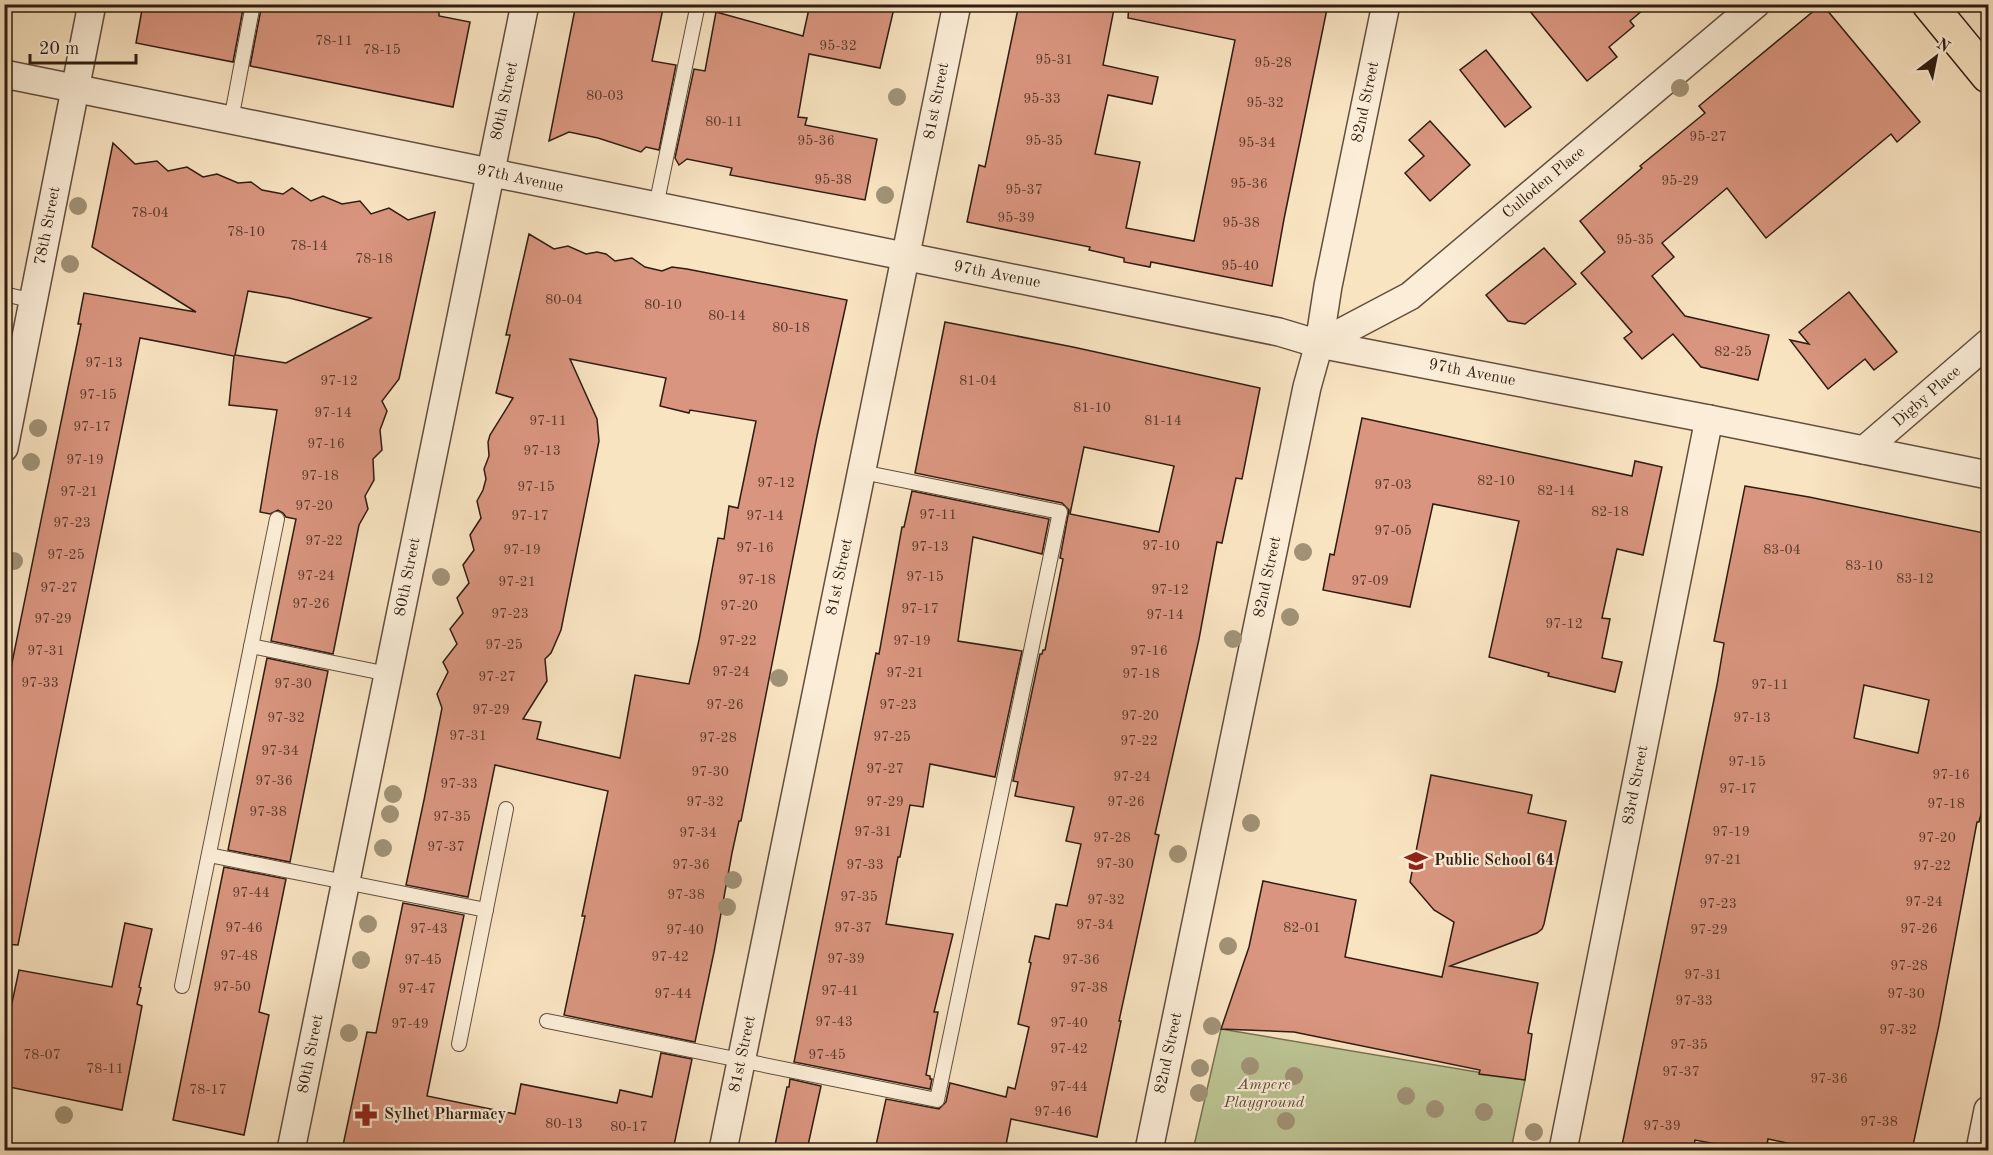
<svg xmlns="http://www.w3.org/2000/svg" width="1993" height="1155" viewBox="0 0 1993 1155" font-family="'Old Standard TT',serif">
	<rect width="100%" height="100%" fill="#f9e4c2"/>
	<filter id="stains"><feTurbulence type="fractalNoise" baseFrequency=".00333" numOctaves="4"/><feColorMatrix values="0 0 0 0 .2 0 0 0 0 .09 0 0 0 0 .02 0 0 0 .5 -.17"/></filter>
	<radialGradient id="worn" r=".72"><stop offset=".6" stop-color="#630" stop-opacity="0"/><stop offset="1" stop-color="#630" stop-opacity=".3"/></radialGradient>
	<polygon fill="#bcc494" stroke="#767052" stroke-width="1.5" points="1221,1029 1525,1080 1511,1150 1193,1150"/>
	<g fill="#d9957f" stroke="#2f1c11" stroke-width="1.5" fill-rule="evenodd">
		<polygon points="143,4 244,4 233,62 136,43"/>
		<polygon points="262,4 403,4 439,12 439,16 470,22 453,107 250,66"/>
		<polygon points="576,4 664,4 652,61 676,65 659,150 646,147 641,152 598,138 569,132 549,141"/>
		<polygon points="810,4 895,4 880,68 809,54 798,117 807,118 805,125 877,139 865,200 730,175 732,168 687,159 679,165 675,158 694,69 705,71 716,12 803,36"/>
		<polygon points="1019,4 1115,4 1103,65 1158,77 1152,104 1108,95 1095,154 1140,162 1126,228 1194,241 1235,40 1128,18 1129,4 1328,4 1284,219 1272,286 1151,262 1150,267 1124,262 1124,258 1089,250 1090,247 967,222 979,165 985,167"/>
		<polygon points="1524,4 1650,4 1630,21 1634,26 1609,47 1617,57 1587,81"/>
		<polygon points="1822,4 1920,122 1897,142 1891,134 1766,238 1727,188 1662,243 1674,257 1652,276 1685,316 1769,335 1758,380 1701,367 1673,334 1642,359 1624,338 1632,332 1581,273 1605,252 1580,221 1642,168 1640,166 1705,113 1699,106"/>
		<polygon points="1486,50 1531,107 1505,127 1460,70"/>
		<polygon points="1430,121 1470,165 1430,201 1405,173 1424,156 1409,140"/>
		<path d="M113 143 135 164 157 161 168 171 187 167 203 177 217 174 238 183 251 182 262 190 283 194 292 188 311 201 323 196 342 204 360 201 371 214 389 208 408 220 435 212 399 379 382 401 387 411 380 430 382 450 373 459 374 480 365 496 368 509 359 525 333 654 271 641 296 519 286 517 283 513 278 510 270 514 260 512 277 410 229 405 234 356 140 338 18 945 4 944V702L81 324H78L84 293 196 312 92 247ZM248 291 289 298 371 318 286 363 235 355Z"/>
		<path d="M529 234 554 249 568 246 586 254 597 252 606 254 615 261 632 258 645 267 662 271 672 267 687 269 847 300 817 436 741 821H739L732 853 714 952 695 1042 564 1015 585 916H582L608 791 495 765 468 897 406 885 424 800 442 708 437 694 448 672 443 662 457 644 450 629 463 613 457 598 469 583 463 565 474 550 470 535 481 518 477 501 483 490 486 479 484 469 489 456 488 442 490 435 513 398 496 393 510 335H506ZM570 359 666 378 660 406 689 413 690 410 756 421 738 508 729 506 724 539 718 538 699 640 689 684 635 675 620 758 537 739 541 722 523 719 547 681 545 659 551 653 561 630 599 441 597 419Z"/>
		<polygon points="1544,248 1576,284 1525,324 1508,321 1486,295"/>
		<polygon points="1849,292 1897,352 1874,370 1865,359 1828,389 1790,340 1809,344 1799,332"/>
		<path d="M945 322 1073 347 1260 388 1242 479 1236 478 1222 543 1217 542 1199 639 1155 834 1159 835 1119 1021H1121L1097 1137 1011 1119 1005 1150H875L886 1099 939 1109 946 1102 950 1083 1006 1097 1008 1087 1015 1089 1029 1027 1018 1024 1031 963 1029 962 1035 936 1049 939 1056 904 1067 906 1081 844 1066 841 1074 807 1015 796 1018 782 1013 781 1040 654H1042L1043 650H1045L1063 559 1060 558 1069 510 1062 503 915 473ZM1084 447 1174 466 1159 532 1070 514Z"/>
		<polygon points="1362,418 1632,476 1635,461 1662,467 1643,555 1617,549 1602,618 1610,619 1602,658 1622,662 1615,692 1548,676 1549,673 1489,657 1519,521 1433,504 1410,607 1323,590 1330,554 1334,555"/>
		<path d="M1745 486 1809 497 1989 534V667L1982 702 1989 703V782L1979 822H1977L1939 1025 1912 1150H1820L1768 1139 1766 1150H1749L1695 1140 1693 1150H1621L1717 685 1724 643 1714 641ZM1864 685 1929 700 1918 753 1854 738Z"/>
		<polygon points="912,491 1049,519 1042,554 973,537 958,641 1022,651 995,777 930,764 923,807 910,805 900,857 898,857 886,924 953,934 934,1012 938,1012 926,1075 930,1076 930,1079 932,1079 930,1089 794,1062 876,653 879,654 902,527 904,527"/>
		<polygon points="267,658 328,671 290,862 228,850"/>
		<polygon points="1431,775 1532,795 1528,813 1566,821 1544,924 1542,929 1537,933 1450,966 1538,983 1528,1033 1532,1034 1525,1080 1479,1074 1480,1070 1294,1032 1221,1029 1249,947 1263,881 1356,900 1345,957 1442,977 1454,922 1434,910 1410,882"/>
		<polygon points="224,867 286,879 259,1012 269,1015 244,1135 173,1120"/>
		<polygon points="403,903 464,915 427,1096 515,1114 521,1084 617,1103 620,1090 652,1097 661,1053 692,1059 673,1150 342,1150 367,1032 376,1033"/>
		<polygon points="125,923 152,929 139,987 141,988 137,1004 142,1006 122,1110 4,1086 4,1040 19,970 112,987"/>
		<polygon points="790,1079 821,1086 807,1150 774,1150 787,1087 789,1087"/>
	</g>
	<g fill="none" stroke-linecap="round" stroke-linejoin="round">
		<g stroke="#624e3d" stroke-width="16">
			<g id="lane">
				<polyline points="231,120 253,4"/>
				<polyline points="656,206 698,4"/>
				<polyline points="4,294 34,301"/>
				<polyline points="251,646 388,674"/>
				<polyline points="209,855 486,910"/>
				<polyline points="182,986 277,519"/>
				<polyline points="547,1021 937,1100 1060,512 862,472"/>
				<polyline points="459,1044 506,809"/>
			</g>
		</g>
		<g stroke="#624e3d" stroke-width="30">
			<g id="street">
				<polyline points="4,74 1279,332 1319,344 1709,419 1988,475"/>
				<polyline points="1319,344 1410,296 1756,4"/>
				<polyline points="4,448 92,4"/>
				<polyline points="1864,450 1988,343"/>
				<polyline points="291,1150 525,4"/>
				<polyline points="723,1150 957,4"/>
				<polyline points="1149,1150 1307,387 1319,344 1328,286 1386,4"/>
				<polyline points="1563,1150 1709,419"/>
				<polyline points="1980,1150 1988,1110"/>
			</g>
		</g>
		<g stroke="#2f1c11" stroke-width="36">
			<polyline id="primary" points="1929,4 1988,76"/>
		</g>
		<use href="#lane" stroke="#fbedd7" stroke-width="14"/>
		<use href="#street" stroke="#fbedd7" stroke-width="27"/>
		<use href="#primary" stroke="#f9e4c2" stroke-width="33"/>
	</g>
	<g fill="#a19276">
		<circle cx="1680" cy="88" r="9"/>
		<circle cx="897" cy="97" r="9"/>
		<circle cx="885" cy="195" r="9"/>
		<circle cx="78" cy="206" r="9"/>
		<circle cx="70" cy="264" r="9"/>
		<circle cx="38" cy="428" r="9"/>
		<circle cx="31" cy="462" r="9"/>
		<circle cx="1303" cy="552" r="9"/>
		<circle cx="14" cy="561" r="9"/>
		<circle cx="441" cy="577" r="9"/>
		<circle cx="1290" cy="617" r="9"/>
		<circle cx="1233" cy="639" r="9"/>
		<circle cx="779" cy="678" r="9"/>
		<circle cx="393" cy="794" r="9"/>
		<circle cx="390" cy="814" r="9"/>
		<circle cx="1251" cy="823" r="9"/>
		<circle cx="383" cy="848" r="9"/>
		<circle cx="1178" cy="854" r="9"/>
		<circle cx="733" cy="880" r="9"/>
		<circle cx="727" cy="907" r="9"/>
		<circle cx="368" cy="924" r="9"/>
		<circle cx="1228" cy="946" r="9"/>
		<circle cx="361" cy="960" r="9"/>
		<circle cx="1212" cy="1026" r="9"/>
		<circle cx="349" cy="1033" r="9"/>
		<circle cx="1250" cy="1066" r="9"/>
		<circle cx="1200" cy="1068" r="9"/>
		<circle cx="1294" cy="1076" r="9"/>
		<circle cx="1199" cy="1093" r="9"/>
		<circle cx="1406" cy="1096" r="9"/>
		<circle cx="1435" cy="1109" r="9"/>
		<circle cx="1484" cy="1112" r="9"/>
		<circle cx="64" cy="1115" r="9"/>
		<circle cx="1286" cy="1121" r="9"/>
		<circle cx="1534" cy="1132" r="9"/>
	</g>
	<defs>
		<g id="school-bare" transform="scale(1.8)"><path d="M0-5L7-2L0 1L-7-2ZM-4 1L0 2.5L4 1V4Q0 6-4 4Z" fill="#8f2418" stroke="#fbedd7" stroke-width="2.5" paint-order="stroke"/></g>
		<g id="pharmacy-bare" transform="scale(1.8)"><path d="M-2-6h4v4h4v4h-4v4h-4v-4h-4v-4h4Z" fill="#8f2418" stroke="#fbedd7" stroke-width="2.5" paint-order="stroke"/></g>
	</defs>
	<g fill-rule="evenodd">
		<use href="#school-bare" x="1416" y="861"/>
		<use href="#pharmacy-bare" x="366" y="1115"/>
	</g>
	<g text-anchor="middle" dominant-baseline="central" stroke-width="4.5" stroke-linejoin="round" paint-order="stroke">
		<g font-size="14" fill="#5a3a2c">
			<text x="334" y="41">78-11</text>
			<text x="838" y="46">95-32</text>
			<text x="382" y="50">78-15</text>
			<text x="1054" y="60">95-31</text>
			<text x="1273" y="63">95-28</text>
			<text x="605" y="96">80-03</text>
			<text x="1042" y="99">95-33</text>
			<text x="1265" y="103">95-32</text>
			<text x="724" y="122">80-11</text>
			<text x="1708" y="137">95-27</text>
			<text x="816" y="141">95-36</text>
			<text x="1044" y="141">95-35</text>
			<text x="1257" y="143">95-34</text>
			<text x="833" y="180">95-38</text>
			<text x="1680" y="181">95-29</text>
			<text x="1249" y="184">95-36</text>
			<text x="1024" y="190">95-37</text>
			<text x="150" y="213">78-04</text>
			<text x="1016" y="218">95-39</text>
			<text x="1241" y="223">95-38</text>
			<text x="246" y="232">78-10</text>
			<text x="1635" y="240">95-35</text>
			<text x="309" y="246">78-14</text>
			<text x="374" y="259">78-18</text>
			<text x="1240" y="266">95-40</text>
			<text x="564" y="300">80-04</text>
			<text x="663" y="305">80-10</text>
			<text x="727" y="316">80-14</text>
			<text x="791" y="328">80-18</text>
			<text x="1733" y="352">82-25</text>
			<text x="104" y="363">97-13</text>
			<text x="339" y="381">97-12</text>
			<text x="978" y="381">81-04</text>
			<text x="98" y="395">97-15</text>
			<text x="1092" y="408">81-10</text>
			<text x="333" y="413">97-14</text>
			<text x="548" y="421">97-11</text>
			<text x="1163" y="421">81-14</text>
			<text x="92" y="427">97-17</text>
			<text x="326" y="444">97-16</text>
			<text x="542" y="451">97-13</text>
			<text x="85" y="460">97-19</text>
			<text x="320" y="476">97-18</text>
			<text x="1496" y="481">82-10</text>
			<text x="776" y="483">97-12</text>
			<text x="1393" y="485">97-03</text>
			<text x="536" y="487">97-15</text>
			<text x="1556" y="491">82-14</text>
			<text x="79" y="492">97-21</text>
			<text x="314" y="506">97-20</text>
			<text x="1610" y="512">82-18</text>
			<text x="938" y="515">97-11</text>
			<text x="530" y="516">97-17</text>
			<text x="765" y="516">97-14</text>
			<text x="72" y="523">97-23</text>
			<text x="1393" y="531">97-05</text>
			<text x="324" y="541">97-22</text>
			<text x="1161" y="546">97-10</text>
			<text x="930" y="547">97-13</text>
			<text x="755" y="548">97-16</text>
			<text x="522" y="550">97-19</text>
			<text x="1782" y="550">83-04</text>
			<text x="66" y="555">97-25</text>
			<text x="1864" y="566">83-10</text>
			<text x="316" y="576">97-24</text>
			<text x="925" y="577">97-15</text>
			<text x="1915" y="579">83-12</text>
			<text x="757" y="580">97-18</text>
			<text x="1370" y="581">97-09</text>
			<text x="517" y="582">97-21</text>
			<text x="59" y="588">97-27</text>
			<text x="1170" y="590">97-12</text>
			<text x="311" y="604">97-26</text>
			<text x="739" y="606">97-20</text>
			<text x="920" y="609">97-17</text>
			<text x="510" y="614">97-23</text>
			<text x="1165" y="615">97-14</text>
			<text x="53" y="619">97-29</text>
			<text x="1564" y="624">97-12</text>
			<text x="738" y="641">97-22</text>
			<text x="912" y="641">97-19</text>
			<text x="504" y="645">97-25</text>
			<text x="46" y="651">97-31</text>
			<text x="1149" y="651">97-16</text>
			<text x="731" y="672">97-24</text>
			<text x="905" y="673">97-21</text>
			<text x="1141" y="674">97-18</text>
			<text x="497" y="677">97-27</text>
			<text x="40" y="683">97-33</text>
			<text x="293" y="684">97-30</text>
			<text x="1770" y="685">97-11</text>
			<text x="725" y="705">97-26</text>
			<text x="898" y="705">97-23</text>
			<text x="491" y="710">97-29</text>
			<text x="1140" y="716">97-20</text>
			<text x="286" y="718">97-32</text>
			<text x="1752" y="718">97-13</text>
			<text x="468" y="736">97-31</text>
			<text x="892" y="737">97-25</text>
			<text x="718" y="738">97-28</text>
			<text x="1139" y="741">97-22</text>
			<text x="280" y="751">97-34</text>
			<text x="1747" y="762">97-15</text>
			<text x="885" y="769">97-27</text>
			<text x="710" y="772">97-30</text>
			<text x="1951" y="775">97-16</text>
			<text x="1132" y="777">97-24</text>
			<text x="274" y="781">97-36</text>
			<text x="459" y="784">97-33</text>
			<text x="1738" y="789">97-17</text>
			<text x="705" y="802">97-32</text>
			<text x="885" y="802">97-29</text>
			<text x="1126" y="802">97-26</text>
			<text x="1946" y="804">97-18</text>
			<text x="268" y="812">97-38</text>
			<text x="452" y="817">97-35</text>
			<text x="873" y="832">97-31</text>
			<text x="1731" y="832">97-19</text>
			<text x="698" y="833">97-34</text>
			<text x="1112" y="838">97-28</text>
			<text x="1937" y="838">97-20</text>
			<text x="446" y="847">97-37</text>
			<text x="1723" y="860">97-21</text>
			<text x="1115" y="864">97-30</text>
			<text x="691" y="865">97-36</text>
			<text x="865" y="865">97-33</text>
			<text x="1932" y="866">97-22</text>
			<text x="251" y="893">97-44</text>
			<text x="686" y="895">97-38</text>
			<text x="859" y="897">97-35</text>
			<text x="1106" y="900">97-32</text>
			<text x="1924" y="902">97-24</text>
			<text x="1718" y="904">97-23</text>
			<text x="1095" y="925">97-34</text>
			<text x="244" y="928">97-46</text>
			<text x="853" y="928">97-37</text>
			<text x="1302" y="928">82-01</text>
			<text x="429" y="929">97-43</text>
			<text x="1919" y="929">97-26</text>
			<text x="685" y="930">97-40</text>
			<text x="1709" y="930">97-29</text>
			<text x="239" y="956">97-48</text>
			<text x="670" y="957">97-42</text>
			<text x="846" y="959">97-39</text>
			<text x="423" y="960">97-45</text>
			<text x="1081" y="960">97-36</text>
			<text x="1909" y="966">97-28</text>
			<text x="1703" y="975">97-31</text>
			<text x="232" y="987">97-50</text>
			<text x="1089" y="988">97-38</text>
			<text x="417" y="989">97-47</text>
			<text x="840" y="991">97-41</text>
			<text x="673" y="994">97-44</text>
			<text x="1906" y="994">97-30</text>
			<text x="1694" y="1001">97-33</text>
			<text x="834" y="1022">97-43</text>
			<text x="1069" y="1023">97-40</text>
			<text x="410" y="1024">97-49</text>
			<text x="1898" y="1030">97-32</text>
			<text x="1689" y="1045">97-35</text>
			<text x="1069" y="1049">97-42</text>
			<text x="42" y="1055">78-07</text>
			<text x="827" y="1055">97-45</text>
			<text x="105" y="1069">78-11</text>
			<text x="1681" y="1072">97-37</text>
			<text x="1829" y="1079">97-36</text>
			<text x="1069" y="1087">97-44</text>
			<text x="208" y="1090">78-17</text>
			<text x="1053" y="1112">97-46</text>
			<text x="1879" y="1122">97-38</text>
			<text x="564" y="1124">80-13</text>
			<text x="1662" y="1126">97-39</text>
			<text x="629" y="1127">80-17</text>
		</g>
		<g font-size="16" fill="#2f1c11" stroke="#fbedd7">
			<text transform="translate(505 101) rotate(-78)">80th Street</text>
			<text transform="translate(937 101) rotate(-79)">81st Street</text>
			<text transform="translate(1366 102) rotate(-78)">82nd Street</text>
			<text transform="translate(520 179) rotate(12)">97th Avenue</text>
			<text transform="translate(1544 183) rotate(-40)">Culloden Place</text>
			<text transform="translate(48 226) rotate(-79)">78th Street</text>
			<text transform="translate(997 275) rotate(11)">97th Avenue</text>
			<text transform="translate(1472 373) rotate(11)">97th Avenue</text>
			<text transform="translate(1927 397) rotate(-41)">Digby Place</text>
			<text transform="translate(408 577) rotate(-79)">80th Street</text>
			<text transform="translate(840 577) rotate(-78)">81st Street</text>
			<text transform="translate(1268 577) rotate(-78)">82nd Street</text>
			<text transform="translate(1636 785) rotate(-79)">83rd Street</text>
			<text transform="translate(1169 1053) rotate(-78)">82nd Street</text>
			<text transform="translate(311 1054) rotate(-79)">80th Street</text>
			<text transform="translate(743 1054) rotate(-78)">81st Street</text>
		</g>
		<g font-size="16" font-weight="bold" fill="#2f1c11" stroke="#fbedd7" text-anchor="start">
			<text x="1434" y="861">Public School 64</text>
			<text x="384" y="1115">Sylhet Pharmacy</text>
		</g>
		<g font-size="16" font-style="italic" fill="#594e38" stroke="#fbedd7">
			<text x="1264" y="1085">Ampere<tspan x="1264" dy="18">Playground</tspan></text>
		</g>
	</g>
	<rect width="1993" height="1155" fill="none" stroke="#f9e4c2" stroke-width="24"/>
	<rect x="6" y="6" width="1981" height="1143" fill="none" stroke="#2f1c11" stroke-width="3"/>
	<rect x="12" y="12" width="1969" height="1131" fill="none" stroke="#2f1c11" stroke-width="1.5"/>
	<g transform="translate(1936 57) rotate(32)" stroke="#fbedd7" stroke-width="4.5" paint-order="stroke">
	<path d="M0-4.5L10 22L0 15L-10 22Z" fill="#2f1c11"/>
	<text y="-9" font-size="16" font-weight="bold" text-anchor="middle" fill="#2f1c11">N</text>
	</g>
	<path d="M30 54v9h106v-9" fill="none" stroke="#2f1c11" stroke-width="3"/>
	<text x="39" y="54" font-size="18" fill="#2f1c11" stroke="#fbedd7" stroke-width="4.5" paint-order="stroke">20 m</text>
	<rect width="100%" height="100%" filter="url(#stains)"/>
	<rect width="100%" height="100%" fill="url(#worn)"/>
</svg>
